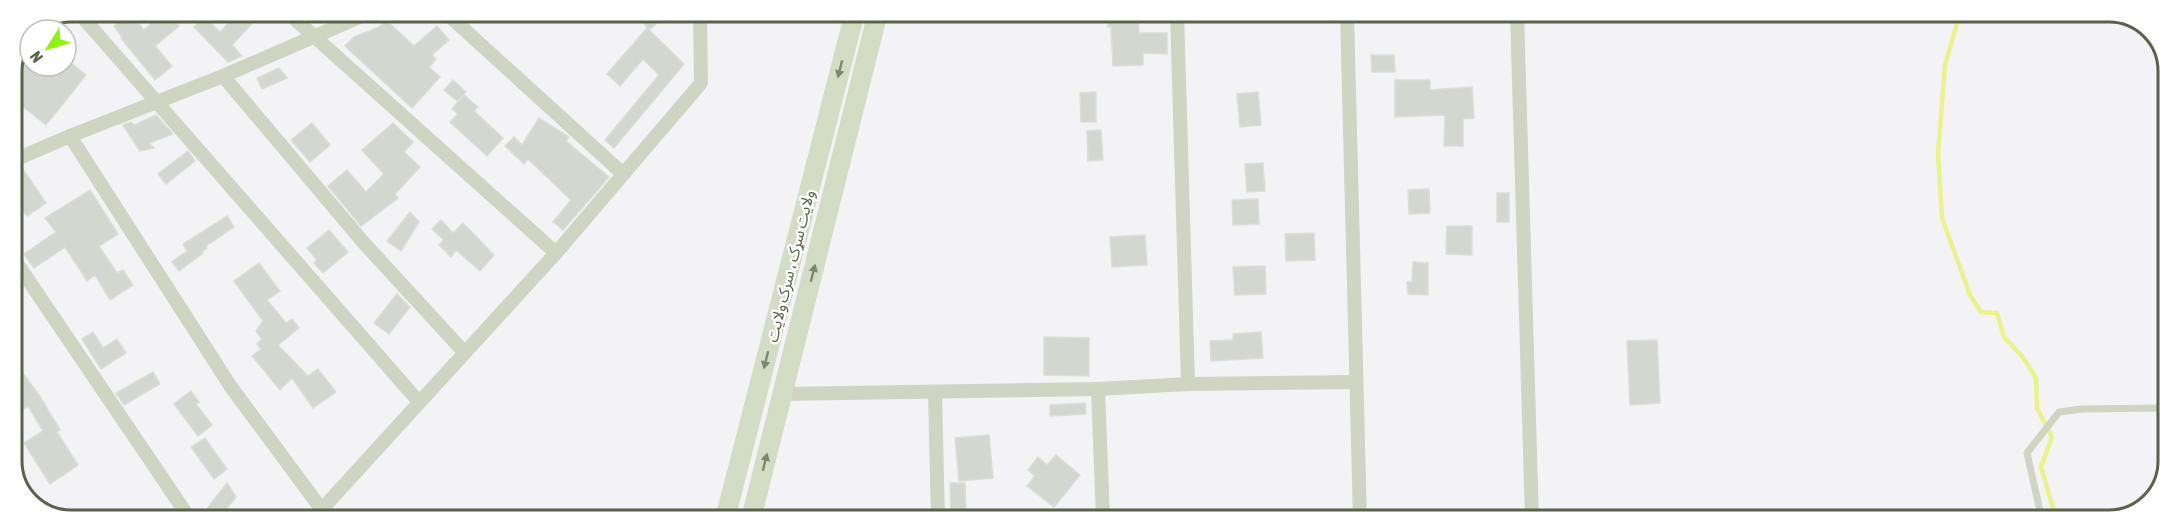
<svg xmlns="http://www.w3.org/2000/svg" width="2181" height="532" viewBox="0 0 2181 532" font-family="'Asap Condensed','Noto Sans Arabic',sans-serif">
	<rect width="100%" height="100%" fill="#f3f3f5"/>
	<g fill="none" stroke-linecap="round" stroke-linejoin="round">
		<polyline stroke="#ebf18d" stroke-width="4.5" points="1960,13 1945,65 1938,153 1942,218 1970,295 1981,312 1997,313 2004,337 2022,356 2036,378 2037,408 2052,437 2041,467 2053,508 2063,520"/>
	</g>
	<g fill="#d4d7cf" stroke="#daded7" stroke-width="1.5">
		<polygon points="163,12 166,12 179,26 155,46 172,66 155,80 121,38 122,37 114,26 130,13 144,30"/>
		<polygon points="239,12 263,12 232,45 242,56 228,62 194,27 205,17 220,32"/>
		<polygon points="649,12 656,12 662,19 649,30 640,19"/>
		<polygon points="1107,13 1138,13 1139,33 1167,33 1167,54 1143,53 1143,65 1113,66 1111,27 1108,27"/>
		<polygon points="386,20 414,46 437,26 449,40 432,55 436,59 429,67 440,77 412,108 345,46 354,37 379,27"/>
		<polygon points="647,28 684,64 614,148 605,140 659,75 643,59 620,86 607,74"/>
		<polygon points="30,54 30,66 66,66 66,59 86,75 46,125 12,98 12,77"/>
		<polygon points="1371,55 1394,55 1395,72 1372,72"/>
		<polygon points="279,68 287,78 262,89 257,78"/>
		<polygon points="453,80 466,92 457,101 444,90"/>
		<polygon points="1395,80 1430,80 1430,90 1472,87 1474,118 1463,119 1463,146 1444,146 1445,115 1395,117"/>
		<polygon points="1096,92 1096,122 1081,122 1080,93"/>
		<polygon points="1258,92 1261,125 1240,127 1237,94"/>
		<polygon points="464,95 478,107 474,111 503,138 487,156 450,122 458,114 452,109"/>
		<polygon points="156,115 173,134 149,143 154,148 140,151 123,125 131,122 134,125"/>
		<polygon points="539,118 569,137 566,141 609,177 563,230 553,222 571,200 528,159 524,164 505,146 514,137 522,145"/>
		<polygon points="312,123 330,145 310,162 291,140"/>
		<polygon points="393,123 413,142 404,152 420,167 395,194 398,198 361,226 328,186 347,170 366,192 384,174 362,150"/>
		<polygon points="1101,130 1103,160 1088,161 1087,131"/>
		<polygon points="188,151 195,161 166,184 158,174"/>
		<polygon points="1263,163 1265,191 1247,192 1245,164"/>
		<polygon points="23,169 46,203 27,216 14,200 20,195 12,183 12,176"/>
		<polygon points="1429,189 1430,213 1409,214 1408,190"/>
		<polygon points="90,190 118,234 99,246 117,273 123,270 133,285 110,300 95,275 87,281 65,247 34,268 24,254 56,232 45,218"/>
		<rect x="1497" y="193" width="12" height="29"/>
		<polygon points="1258,199 1259,224 1233,225 1232,200"/>
		<polygon points="410,212 419,222 401,251 387,241"/>
		<polygon points="227,216 234,227 206,246 207,248 202,252 203,253 179,271 172,262 187,251 183,244"/>
		<polygon points="441,220 453,233 463,223 494,255 480,271 456,250 451,257 439,245 444,240 432,229"/>
		<polygon points="1447,226 1472,226 1472,255 1446,254"/>
		<polygon points="329,230 348,252 323,273 314,263 317,260 307,248"/>
		<polygon points="1314,233 1315,260 1286,261 1285,234"/>
		<polygon points="1145,235 1147,265 1112,267 1110,237"/>
		<polygon points="1413,262 1428,263 1428,295 1408,294 1407,282 1412,282"/>
		<polygon points="259,263 280,291 267,300 286,323 292,319 299,328 278,345 308,376 318,369 336,392 313,408 292,378 280,390 252,356 261,349 257,344 262,339 256,331 263,321 234,281"/>
		<polygon points="1265,266 1266,294 1235,295 1233,267"/>
		<polygon points="397,294 410,307 389,334 374,323"/>
		<polygon points="93,332 103,348 117,339 126,353 101,369 82,339"/>
		<polygon points="1261,332 1263,358 1211,361 1210,341 1233,340 1233,334"/>
		<polygon points="1044,337 1089,338 1089,376 1044,375"/>
		<polygon points="1657,340 1660,403 1630,405 1627,341"/>
		<polygon points="20,369 41,398 60,430 57,432 78,465 50,484 24,443 43,431 28,406 12,418 12,373"/>
		<polygon points="153,372 160,384 124,405 116,393"/>
		<polygon points="191,391 199,402 196,404 212,425 198,436 174,404"/>
		<polygon points="1085,403 1086,414 1050,416 1050,405"/>
		<polygon points="989,435 993,478 959,481 955,438"/>
		<polygon points="205,438 227,469 214,479 191,447"/>
		<polygon points="1056,455 1080,475 1054,507 1027,486 1035,476 1028,470 1038,457 1047,465"/>
		<polygon points="227,483 236,497 219,519 199,519"/>
		<polygon points="950,483 965,483 966,516 951,517"/>
	</g>
	<g fill="none" stroke-linecap="round" stroke-linejoin="round">
		<polyline stroke="#cfd4c3" stroke-width="7" points="2042,520 2027,453 2059,412 2082,409 2157,408 2168,410"/>
		<g stroke="#cfd4c3" stroke-width="14">
			<polyline points="78,12 419,402"/>
			<polyline points="287,12 556,253"/>
			<polyline points="445,12 622,173"/>
			<polyline points="1177,13 1188,384"/>
			<polyline points="1347,13 1360,520"/>
			<polyline points="1517,13 1532,520"/>
			<polyline points="223,76 363,242 464,352"/>
			<polyline points="70,136 231,387 322,510"/>
			<polyline points="12,161 70,136 223,76 371,12"/>
			<polyline points="12,256 190,519"/>
			<polyline points="1098,389 1103,519"/>
			<polyline points="935,392 938,519"/>
			<polyline points="782,394 1098,389 1188,384 1356,382"/>
			<polyline points="313,519 556,253 701,83 700,12"/>
		</g>
		<g stroke="#d3dcc5" stroke-width="20">
			<polyline points="725,519 855,12"/>
			<polyline points="751,519 878,12"/>
		</g>
	</g>
	<defs><path id="oneway-solid" d="M-6-.8H1V-3.2L6.5 0L1 3.2V.8H-6Z" transform="scale(1.5)"/></defs>
	<g fill="#7e876e">
		<use href="#oneway-solid" transform="translate(840 69) rotate(104)"/>
		<use href="#oneway-solid" transform="translate(813 273) rotate(-76)"/>
		<use href="#oneway-solid" transform="translate(766 360) rotate(104)"/>
		<use href="#oneway-solid" transform="translate(765 462) rotate(-76)"/>
	</g>
	<g text-anchor="middle" dominant-baseline="central" stroke-width="4.5" stroke-linejoin="round" paint-order="stroke">
		<g font-size="16" fill="#5a6249" stroke="#fff">
			<text transform="translate(790 266) rotate(-76)">ولایت سړک ، سرک ولایت</text>
		</g>
	</g>
	<path d="M0 0H2181V532H0ZM71 22H2109A49 49 0 0 1 2158 71V461A49 49 0 0 1 2109 510H71A49 49 0 0 1 22 461V71A49 49 0 0 1 71 22Z" fill="#fff" fill-rule="evenodd"/>
	<path fill="none" stroke="#5a6249" stroke-width="3" d="M71 22H2109A49 49 0 0 1 2158 71V461A49 49 0 0 1 2109 510H71A49 49 0 0 1 22 461V71A49 49 0 0 1 71 22Z"/>
	<g transform="translate(48 48) rotate(233)"><circle r="28" fill="#ffffff" stroke="#bdc0b6" stroke-width="1.5"/>
	<path d="M0-4.5L10 22L0 15L-10 22Z" fill="#94ef13"/>
	<text y="-9" font-size="16" font-weight="bold" text-anchor="middle" fill="#5a6249">N</text>
	</g>
</svg>
